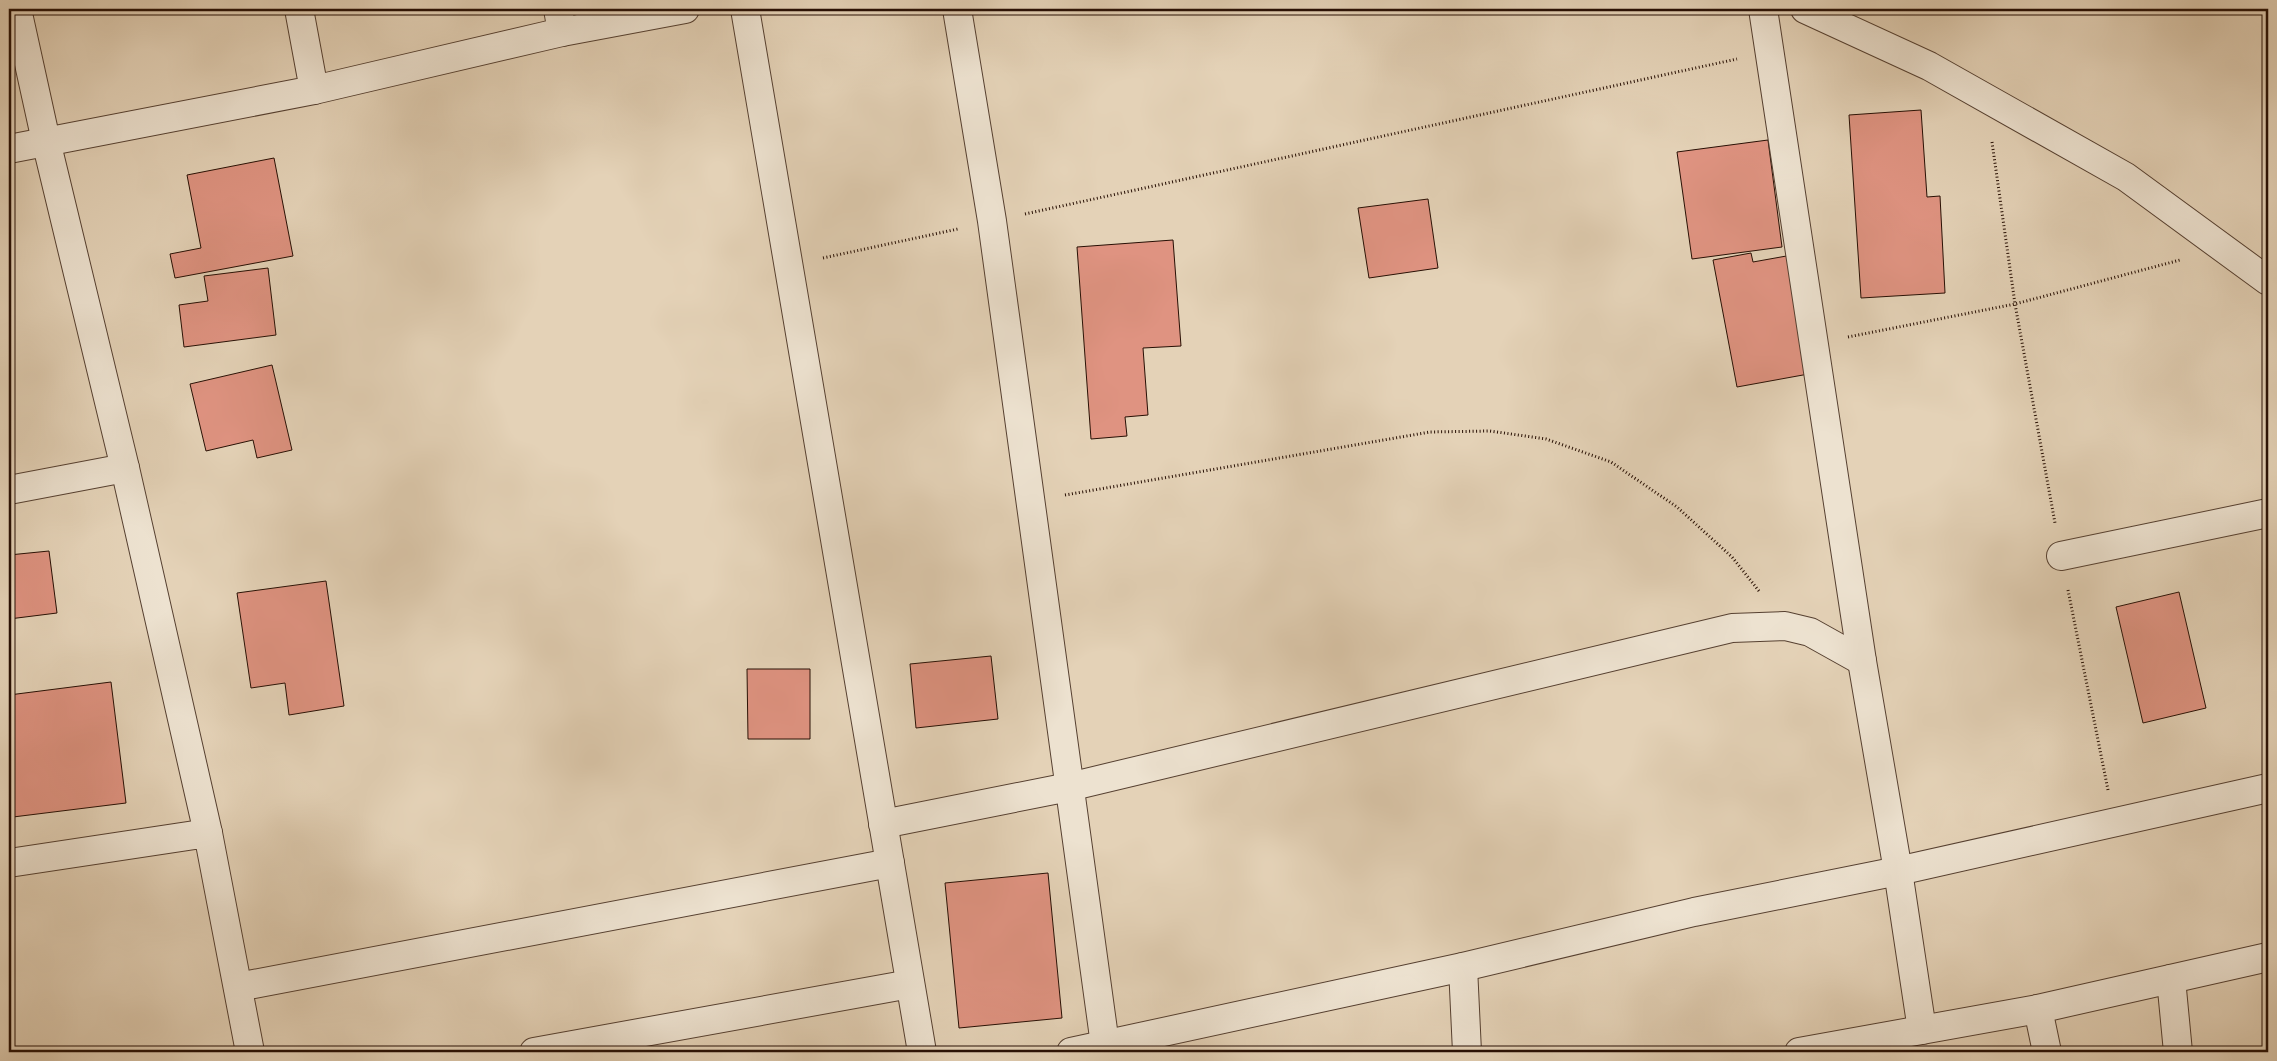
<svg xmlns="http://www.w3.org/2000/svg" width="2277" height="1061" viewBox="0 0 2277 1061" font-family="'Libre Caslon Text',serif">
	<rect width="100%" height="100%" fill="#e4d2b7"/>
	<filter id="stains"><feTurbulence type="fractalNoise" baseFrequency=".004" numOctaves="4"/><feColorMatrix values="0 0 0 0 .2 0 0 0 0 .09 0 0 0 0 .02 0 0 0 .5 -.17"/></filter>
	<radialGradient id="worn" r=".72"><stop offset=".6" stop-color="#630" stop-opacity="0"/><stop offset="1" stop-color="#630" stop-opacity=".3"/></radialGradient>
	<g fill="#df9381" stroke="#270f04">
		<polygon points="1921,110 1927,197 1940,196 1945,293 1861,298 1849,115"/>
		<polygon points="1768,140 1782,247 1692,259 1677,152"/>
		<polygon points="274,158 293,256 175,278 170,254 201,248 187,175"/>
		<polygon points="1428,199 1438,268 1369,278 1358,208"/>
		<polygon points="1173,240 1181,346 1143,348 1148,415 1125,417 1127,436 1091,439 1077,247"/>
		<polygon points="1751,253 1753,262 1792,255 1814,373 1737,387 1713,260"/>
		<polygon points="268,268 276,335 184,347 179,305 208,301 204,276"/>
		<polygon points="272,365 292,450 257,458 253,440 206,451 190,384"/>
		<polygon points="49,551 57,613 9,619 9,555"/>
		<polygon points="326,581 344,706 289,715 285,683 251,688 237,593"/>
		<polygon points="2179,592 2206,708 2143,723 2116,607"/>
		<polygon points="991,656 998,719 916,728 910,664"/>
		<polygon points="747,669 810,669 810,739 748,739"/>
		<polygon points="111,682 126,803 13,817 9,791 9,695"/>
		<polygon points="1048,873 1062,1018 959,1028 945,883"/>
	</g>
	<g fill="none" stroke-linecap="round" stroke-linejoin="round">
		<g stroke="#564031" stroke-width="30">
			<g id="minor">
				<polyline points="17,9 46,141 125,468 208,833"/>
				<polyline points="558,9 562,32"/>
				<polyline points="745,9 922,1052"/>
				<polyline points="957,9 992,221 1106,1052"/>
				<polyline points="1763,9 1862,661 1898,871 1922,1030"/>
				<polyline points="1805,9 1929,66 2126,177 2268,281"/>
				<polyline points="314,90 562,32 685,9"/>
				<polyline points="9,149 314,90 299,9"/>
				<polyline points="9,490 125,468"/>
				<polyline points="2061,556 2268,513"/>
				<polyline points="883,824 1069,787 1732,628 1785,626 1810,632 1862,661"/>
				<polyline points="9,863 208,833 250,1052"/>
				<polyline points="1463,967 1467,1052"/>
				<polyline points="2171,979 2178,1052"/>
				<polyline points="238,987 890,863"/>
				<polyline points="534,1052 910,984"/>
				<polyline points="1071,1052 1463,967 1694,912 1898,871 2268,788"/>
				<polyline points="1799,1052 2038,1009"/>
				<polyline points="2047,1052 2038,1009 2268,957"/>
			</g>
		</g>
		<g stroke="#270f04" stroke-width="3" stroke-dasharray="1 2.5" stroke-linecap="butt">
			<polyline points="1992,142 2015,304 2055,523"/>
			<polyline points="1025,214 1737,59"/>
			<polyline points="823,258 958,229"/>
			<polyline points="1848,337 2015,304 2180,260"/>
			<polyline points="1065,495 1430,432 1490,431 1546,439 1611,462 1677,507 1732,557 1759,591"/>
			<polyline points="2068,590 2108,790"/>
		</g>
		<use href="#minor" stroke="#ede2d0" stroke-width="28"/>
	</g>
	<rect width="2277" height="1061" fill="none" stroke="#e4d2b7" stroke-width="30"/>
	<rect x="10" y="10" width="2257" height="1041" fill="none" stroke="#270f04" stroke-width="2.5"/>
	<rect x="15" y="15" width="2247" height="1031" fill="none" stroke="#270f04"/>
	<rect width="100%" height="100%" filter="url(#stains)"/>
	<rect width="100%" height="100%" fill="url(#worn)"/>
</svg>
